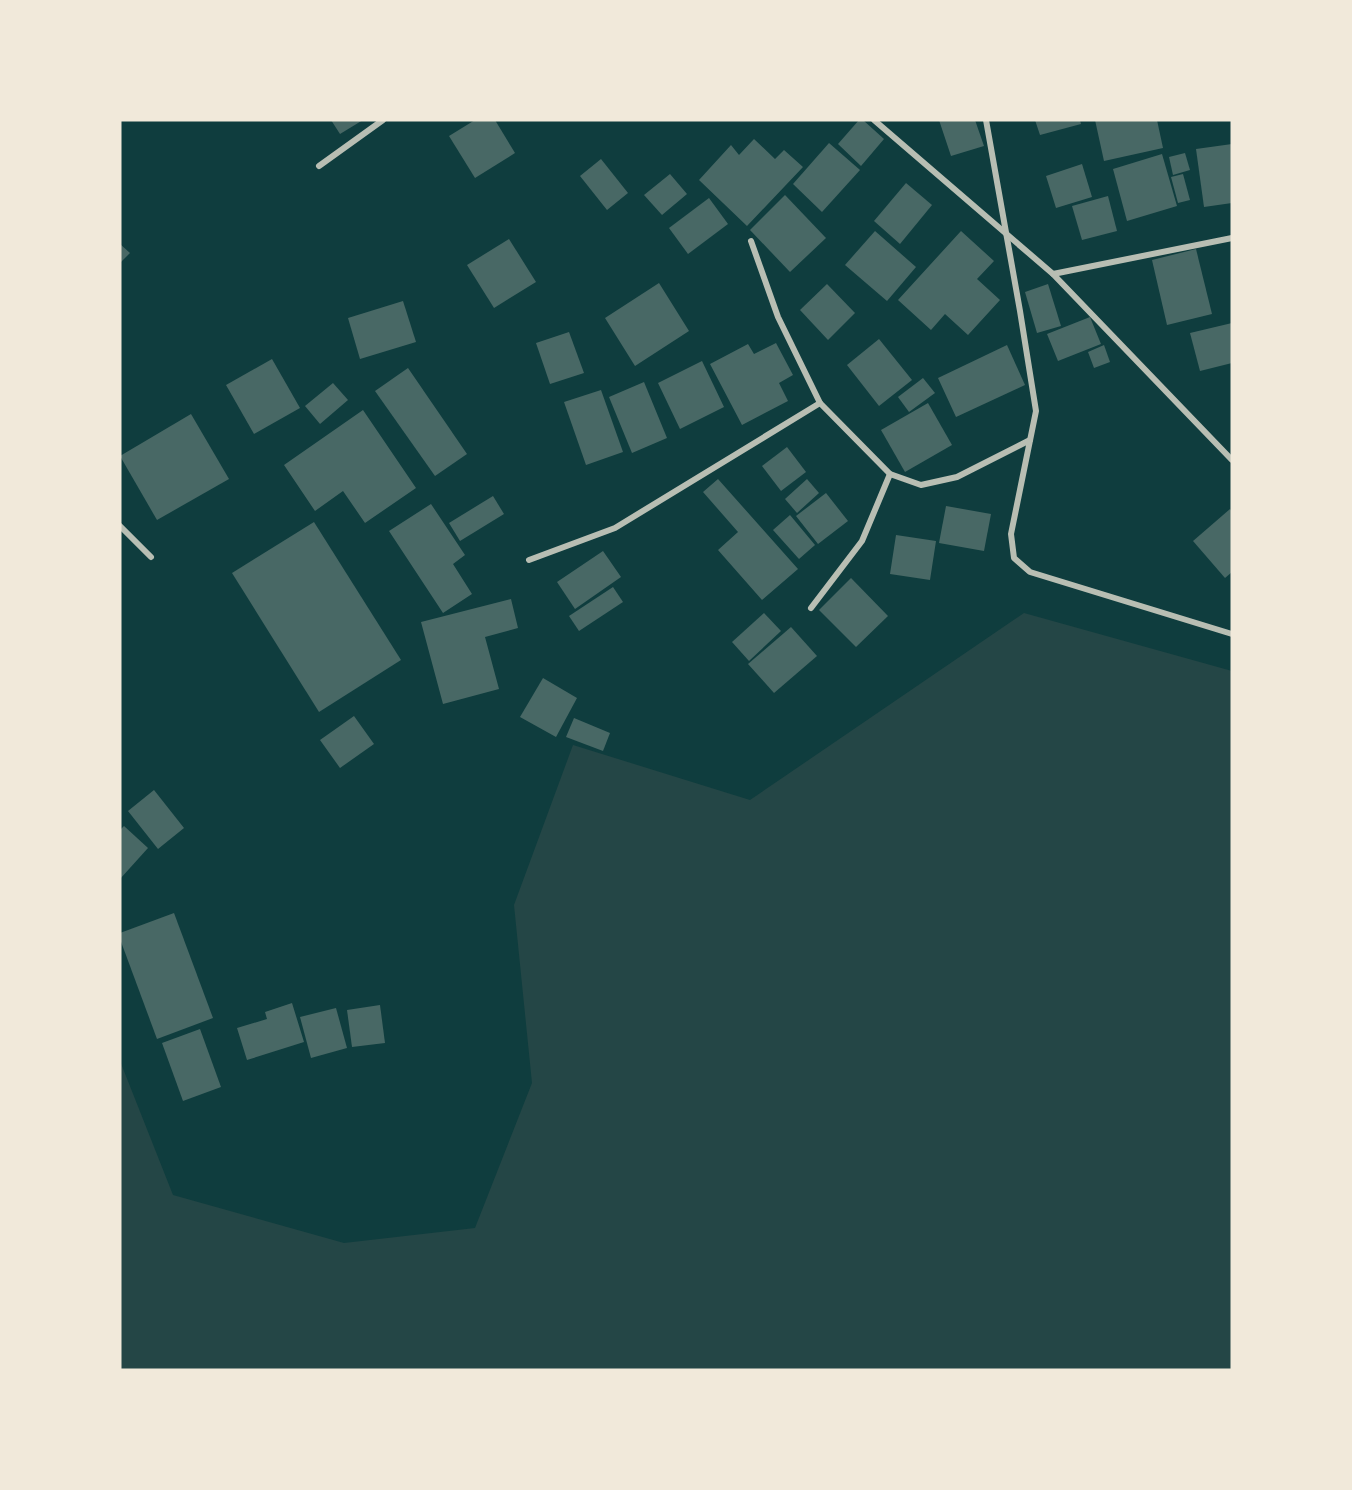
<svg xmlns="http://www.w3.org/2000/svg" width="1352" height="1490" viewBox="0 0 1352 1490" font-family="Rubik,sans-serif">
	<rect width="100%" height="100%" fill="#0f3d3e"/>
	<polygon fill="#244646" points="1024,613 1232,671 1232,1370 120,1370 120,1061 173,1195 344,1243 475,1228 532,1083 514,905 573,745 750,800"/>
	<g fill="#486865">
		<polygon points="331,120 363,120 340,134"/>
		<polygon points="475,120 495,120 515,153 475,178 449,136"/>
		<polygon points="859,120 863,120 884,139 861,166 838,144"/>
		<polygon points="939,120 975,120 984,146 951,156"/>
		<polygon points="1035,120 1080,120 1081,124 1040,135"/>
		<polygon points="1095,120 1157,120 1163,148 1104,161"/>
		<polygon points="754,139 775,159 784,150 803,167 747,226 699,180 731,145 739,155"/>
		<polygon points="829,143 860,170 822,212 793,184"/>
		<polygon points="1232,144 1232,203 1204,207 1196,149"/>
		<polygon points="1185,153 1190,170 1173,175 1169,157"/>
		<polygon points="1162,154 1177,206 1127,221 1113,169"/>
		<polygon points="601,159 628,193 607,210 580,176"/>
		<polygon points="1082,164 1092,197 1056,208 1046,176"/>
		<polygon points="670,174 687,194 662,215 644,195"/>
		<polygon points="1183,174 1190,200 1178,203 1171,177"/>
		<polygon points="906,183 932,205 900,244 874,221"/>
		<polygon points="785,195 826,238 790,272 750,230"/>
		<polygon points="1108,196 1117,231 1082,240 1072,206"/>
		<polygon points="709,198 728,224 688,254 669,228"/>
		<polygon points="875,231 916,267 887,301 845,265"/>
		<polygon points="961,231 994,261 977,279 1000,300 968,335 945,314 931,330 898,300"/>
		<polygon points="509,239 536,282 494,308 467,265"/>
		<polygon points="120,244 130,253 120,263"/>
		<polygon points="1196,249 1212,314 1167,325 1152,260"/>
		<polygon points="659,283 689,331 635,366 605,318"/>
		<polygon points="827,284 855,313 828,340 800,310"/>
		<polygon points="1048,284 1061,326 1037,333 1025,292"/>
		<polygon points="403,301 416,342 360,359 348,318"/>
		<polygon points="1090,317 1101,344 1058,361 1047,334"/>
		<polygon points="1232,323 1232,363 1200,371 1190,333"/>
		<polygon points="569,332 584,373 550,384 536,343"/>
		<polygon points="879,339 912,380 879,406 847,365"/>
		<polygon points="776,343 793,375 779,383 788,401 742,425 710,364 748,344 754,354"/>
		<polygon points="1007,345 1025,385 956,417 938,378"/>
		<polygon points="1104,345 1110,362 1094,368 1088,352"/>
		<polygon points="272,359 300,408 254,434 226,385"/>
		<polygon points="702,361 724,407 680,429 658,383"/>
		<polygon points="408,368 467,454 435,476 375,391"/>
		<polygon points="923,378 935,393 909,412 898,397"/>
		<polygon points="644,382 667,438 632,453 609,397"/>
		<polygon points="333,383 348,400 320,424 305,406"/>
		<polygon points="601,390 623,452 586,465 564,402"/>
		<polygon points="928,403 952,445 905,472 881,430"/>
		<polygon points="363,410 416,488 365,523 343,491 315,511 284,465"/>
		<polygon points="191,414 229,479 157,520 120,456"/>
		<polygon points="787,447 806,472 781,491 762,466"/>
		<polygon points="718,479 798,569 762,600 718,550 738,532 703,492"/>
		<polygon points="807,479 819,493 797,513 785,499"/>
		<polygon points="826,493 848,521 818,544 796,516"/>
		<polygon points="493,496 504,514 460,541 449,523"/>
		<polygon points="431,504 465,555 453,564 472,594 443,613 389,531"/>
		<polygon points="946,506 991,514 984,551 939,543"/>
		<polygon points="1230,509 1232,512 1232,572 1225,578 1193,541"/>
		<polygon points="790,515 815,545 799,559 773,530"/>
		<polygon points="314,522 401,660 319,712 232,573"/>
		<polygon points="896,535 936,541 930,580 890,574"/>
		<polygon points="603,551 621,577 575,609 557,582"/>
		<polygon points="851,578 888,616 856,647 819,610"/>
		<polygon points="613,587 623,602 579,631 569,616"/>
		<polygon points="511,599 518,628 485,637 499,689 443,704 421,622"/>
		<polygon points="764,613 781,631 749,661 732,642"/>
		<polygon points="791,627 817,656 774,693 748,664"/>
		<polygon points="543,678 577,698 556,737 520,717"/>
		<polygon points="354,716 374,744 340,768 320,740"/>
		<polygon points="574,718 610,733 603,751 566,737"/>
		<polygon points="154,790 184,828 158,849 128,811"/>
		<polygon points="124,826 148,848 120,879 120,830"/>
		<polygon points="174,913 213,1018 157,1039 120,939 120,933"/>
		<polygon points="292,1003 304,1042 247,1060 237,1028 267,1019 265,1012"/>
		<polygon points="380,1005 385,1043 352,1047 347,1010"/>
		<polygon points="336,1008 347,1048 311,1058 300,1017"/>
		<polygon points="200,1029 221,1087 183,1101 162,1043"/>
	</g>
	<g fill="none" stroke-linecap="round" stroke-linejoin="round">
		<g stroke="#b8beb3" stroke-width="6">
			<polyline points="874,120 1053,274 1232,460"/>
			<polyline points="986,120 1020,311 1036,411 1011,534 1014,558 1030,572 1232,634"/>
			<polyline points="319,166 383,120"/>
			<polyline points="751,241 778,317 820,403 890,474 921,485 957,477 1030,440"/>
			<polyline points="1053,274 1232,238"/>
			<polyline points="120,526 151,557"/>
			<polyline points="529,560 615,528 820,403"/>
			<polyline points="811,608 862,541 890,474"/>
		</g>
	</g>
	<rect width="1352" height="1490" fill="none" stroke="#f1e9da" stroke-width="243"/>
</svg>
